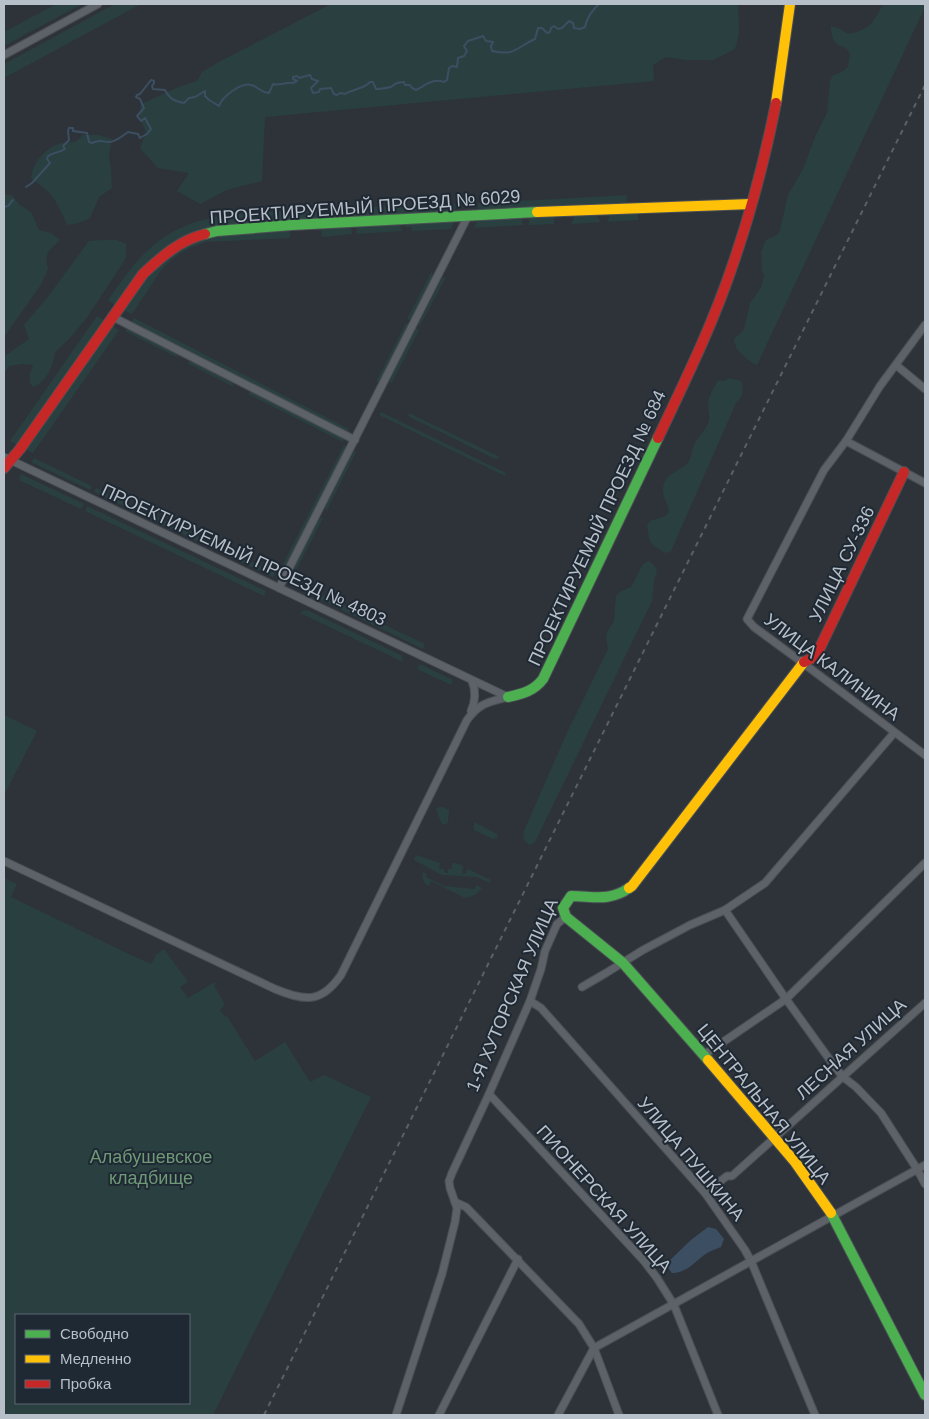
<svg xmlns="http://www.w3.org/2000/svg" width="929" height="1419" viewBox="0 0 929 1419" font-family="Helvetica,sans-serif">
	<rect width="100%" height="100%" fill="#2d3339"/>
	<g fill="#2a3f40" fill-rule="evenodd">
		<polygon points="56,4 82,4 4,46 4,32"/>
		<polygon points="115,4 141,4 4,78 4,64"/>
		<polygon points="331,4 738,4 739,34 735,49 713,60 687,60 666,57 653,65 654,81 265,117 262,181 227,190 200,204 177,191 189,173 158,168 140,148 146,132 139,117 141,104 176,88 197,81 202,72 217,63"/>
		<path d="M883 4H925V7L757 365C752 363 750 361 746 358 739 352 735 349 734 339L743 331 745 325 750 303 761 288 764 276 762 270 761 252 766 240 777 235 780 230 788 195 803 169 816 135 827 113 830 82 832 76 843 71 848 67 850 54 846 48C834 45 831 38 831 26L838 28 849 34C870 29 874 22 883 4Z"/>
		<path d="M83 135H99L112 139 109 155 111 170 112 188 99 197 90 218 79 223 67 225C63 215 55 197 46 190 41 185 36 183 31 177 34 161 46 147 62 143 74 141 73 145 83 135Z"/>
		<path d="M4 195H12L20 205 31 212 39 230 51 233 60 240C48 251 44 253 48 269L40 286 4 337Z"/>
		<polygon points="627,195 626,203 478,211 478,203"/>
		<polygon points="455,204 455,212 294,220 293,210"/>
		<path d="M290 211V220C236 224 189 220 148 263 136 276 126 292 116 306L108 300C120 284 131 266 146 252 186 212 237 214 290 211Z"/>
		<polygon points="638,212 638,220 607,222 611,213"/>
		<polygon points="596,214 601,222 571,224 575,215"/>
		<polygon points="554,216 554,224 529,225 529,217"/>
		<polygon points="521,218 522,219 523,225 474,228 478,220"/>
		<polygon points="454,221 451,229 412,231 411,227 405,227 407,223"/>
		<polygon points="399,224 402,231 356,234 357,226"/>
		<polygon points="351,227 352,234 322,237 321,231 324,228"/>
		<path d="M290 229V238L206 242 187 249 172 259 161 270 132 314 123 310C134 295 143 279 156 267 195 229 241 233 290 229Z"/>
		<path d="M101 240H117L126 244V258L88 316 70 338 55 352C53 366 47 382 33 387L30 383V374L33 365 22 364 9 366 4 374V359L6 355 29 339 24 325 47 298 89 241Z"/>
		<polygon points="432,271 433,276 411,320 407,319"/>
		<polygon points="446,277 420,326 418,325 442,278"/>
		<polygon points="97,316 105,321 17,445 10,441"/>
		<polygon points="134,318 349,429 348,432 131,322"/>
		<polygon points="406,323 409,324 380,381 376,382"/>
		<polygon points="111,326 119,330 33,453 25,449"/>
		<polygon points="127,328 176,354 178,358 125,331"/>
		<polygon points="416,328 419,330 391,384 390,380"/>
		<polygon points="189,362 193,362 232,383 234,387 187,363"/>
		<path d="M729 378 741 381C745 390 742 397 736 403L671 551 666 553C648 543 650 544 647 525L651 520C686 515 657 501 664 484 668 472 683 470 689 461 692 456 692 448 695 443 700 435 707 429 709 420 710 415 708 410 708 405 708 396 714 388 718 380L724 381Z"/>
		<polygon points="250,391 344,439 343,442 248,394"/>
		<polygon points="381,412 506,473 505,476 379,415"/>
		<polygon points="409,413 500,457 495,459 410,417 408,415"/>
		<polygon points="344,445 346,447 283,572 280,570"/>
		<polygon points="354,451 356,452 326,512 325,508"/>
		<polygon points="34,458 92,486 90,490 31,462"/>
		<polygon points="21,474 84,504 81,509 19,480"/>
		<polygon points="96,488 275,573 273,577 94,492"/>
		<polygon points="87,506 266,591 264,596 85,511"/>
		<polygon points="321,518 323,518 293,576 290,575 318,520"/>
		<path d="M649 561 654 565 657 570 654 582 652 601 535 842 530 845C524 841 522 838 524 831L565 737 608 649 606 638 607 632 614 621 616 596 620 592 631 587 643 564Z"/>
		<polygon points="288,579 425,644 423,649 290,585"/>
		<polygon points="305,610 309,611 401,655 403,660 403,662 300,613"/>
		<polygon points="420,664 453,680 451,685 417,669"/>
		<polygon points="4,715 37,731 4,795"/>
		<polygon points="439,807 444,807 449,810 448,823 442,825 436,809"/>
		<polygon points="474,822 497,834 498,837 493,839 474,830"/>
		<polygon points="416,855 440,863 439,869 444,869 445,873 448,873 448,869 452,869 452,863 456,863 463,866 462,874 465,874 468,869 491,880 489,883 477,877 442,875 414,860"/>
		<path d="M423 872 427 874 426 877 444 886 475 889 476 885 482 888 475 895 465 898 431 881 429 886C423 883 421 878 423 872Z"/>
		<path d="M4 878 17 884 11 897 133 956 151 964 156 955 164 949 188 982 180 987 188 998 215 982 216 984 214 985 225 1005 220 1010 225 1017 227 1016 255 1061 285 1042 310 1082 324 1075 371 1097 213 1415H4ZM16 1315H189V1403H16Z"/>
	</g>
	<path fill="#3c4f62" d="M708 1227 716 1229 724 1239 721 1247C717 1249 712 1250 709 1252 697 1258 689 1273 672 1273L668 1268 667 1263 691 1240Z"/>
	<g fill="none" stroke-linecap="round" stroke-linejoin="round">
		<g stroke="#3c4f62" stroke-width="2">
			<path d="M26 187 32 183 50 163 47 159 48 156C54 152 59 153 65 149L63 146 69 140 68 131 69 128H73V131L87 133 89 142 92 143C101 139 102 142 109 142 116 142 122 136 128 132L138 134 140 138 147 134 151 129 145 118 141 121 137 116 144 108 140 99 136 97 137 95 140 94 151 80 154 81V83L152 86 153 89 165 90C170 99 174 101 184 103L189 98 195 97 205 91V96L209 100 219 106C222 97 241 82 251 85 258 86 259 92 269 93L273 84C278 86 286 82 293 83L297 81 293 79V77L297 76 299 78 310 75 312 79 318 81 311 88 313 93 319 92 320 89 331 88 334 94 337 95 340 93 345 94C353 89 364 89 370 82H373L376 89C381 89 386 88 391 87 395 83 398 82 404 82L405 85H410L412 88 416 90C426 85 433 78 444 82L447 80 449 68 452 66 457 67 458 58 464 56 467 51 464 46 468 41 483 36 486 41 493 42 491 46 492 51C516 56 515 48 535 39L538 28H542L547 33 550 32 551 28 554 26 558 29 562 28 569 21 573 23 574 28 580 29 585 27C587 17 592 11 599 4"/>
			<polyline points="4,207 8,206 13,200"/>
		</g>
		<g stroke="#4a4f54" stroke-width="9">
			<g id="street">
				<polyline points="4,55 98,4"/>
				<polyline points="113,317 355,440"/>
				<polyline points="925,325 880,386 846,441 824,470 747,619 754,627 803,663 925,755"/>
				<polyline points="896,365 925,389"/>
				<polyline points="846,441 925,483"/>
				<polyline points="4,457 508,697"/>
				<polyline points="279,588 468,216"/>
				<path d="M471 711C476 700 476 691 472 681"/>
				<path d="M4 861 275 989C304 1001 321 1004 341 975L467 720C479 703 489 702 508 697"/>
				<polyline points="725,910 786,999 835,1067 843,1077 856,1087 881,1113 917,1169 925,1184"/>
				<polyline points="582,987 606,973 643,950 690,925 725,910 765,883 894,733"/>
				<polyline points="530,1001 541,1008 705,1193 745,1250 751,1261 815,1415"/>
				<polyline points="704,1055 786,999 925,863"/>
				<polyline points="489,1094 644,1261 657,1278 674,1305 718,1415"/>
				<polyline points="705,1193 727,1176 732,1176 925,1003"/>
				<polyline points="455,1202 466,1207 579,1324 594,1348 619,1415"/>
				<polyline points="396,1415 442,1274 455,1222 457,1208 450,1188 449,1181 452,1173 489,1094 530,1001 541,969 545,951 557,924 566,917"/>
				<polyline points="439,1415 518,1259"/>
				<polyline points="558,1415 594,1348 925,1165"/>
			</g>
		</g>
		<g stroke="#4a4f54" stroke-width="12">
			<g id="fast">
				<polyline points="205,234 217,231 292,225 537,212"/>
				<path d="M508 697C522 694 534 691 543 679L658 438"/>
				<path d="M629 888C609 902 593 896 571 896L563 908 566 917 623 963 708 1060"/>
				<polyline points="831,1213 925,1395"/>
			</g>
		</g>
		<g stroke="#4a4f54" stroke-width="12">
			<g id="slow">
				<polyline points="776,103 790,4"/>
				<polyline points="537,212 751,204"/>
				<polyline points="629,888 632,886 804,662"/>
				<polyline points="708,1060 795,1162 831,1213"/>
			</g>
		</g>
		<g stroke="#4a4f54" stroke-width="12">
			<g id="jam">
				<path d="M658 438C685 381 713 324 733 264 751 212 765 158 776 103"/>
				<path d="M4 468 20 449 143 274C161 257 180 240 205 234"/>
				<polyline points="804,662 816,656 904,472"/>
			</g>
		</g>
		<use href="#street" stroke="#5d6168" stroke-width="7"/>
		<use href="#fast" stroke="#4caf50" stroke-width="10"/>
		<use href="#slow" stroke="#ffc107" stroke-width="10"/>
		<use href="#jam" stroke="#c62828" stroke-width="10"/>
		<polyline stroke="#5b6065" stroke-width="2" stroke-dasharray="5 5" stroke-linecap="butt" points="264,1415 925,85"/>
	</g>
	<g text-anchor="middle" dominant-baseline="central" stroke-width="4" stroke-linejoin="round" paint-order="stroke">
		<g font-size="18" fill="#b7bfc9" stroke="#1f2934">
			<text transform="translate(365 207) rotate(-4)">ПРОЕКТИРУЕМЫЙ ПРОЕЗД № 6029</text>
			<text transform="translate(597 528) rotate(-65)">ПРОЕКТИРУЕМЫЙ ПРОЕЗД № 684</text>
			<text transform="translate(244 555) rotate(25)">ПРОЕКТИРУЕМЫЙ ПРОЕЗД № 4803</text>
			<text transform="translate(842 564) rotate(-64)">УЛИЦА СУ-336</text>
			<text transform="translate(832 667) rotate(37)">УЛИЦА КАЛИНИНА</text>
			<text transform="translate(512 995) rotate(-67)">1-Я ХУТОРСКАЯ УЛИЦА</text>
			<text transform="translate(851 1049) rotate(-42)">ЛЕСНАЯ УЛИЦА</text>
			<text transform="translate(764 1104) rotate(51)">ЦЕНТРАЛЬНАЯ УЛИЦА</text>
			<text transform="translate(691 1159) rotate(50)">УЛИЦА ПУШКИНА</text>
			<text transform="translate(604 1199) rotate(48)">ПИОНЕРСКАЯ УЛИЦА</text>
		</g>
		<g font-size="18" fill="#6f9976" stroke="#1f2934">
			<text x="151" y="1157">Алабушевское<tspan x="151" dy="21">кладбище</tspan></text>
		</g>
	</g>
	<rect width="929" height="1419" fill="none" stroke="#b7bfc9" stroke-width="10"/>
	<rect x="15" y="1314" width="175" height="90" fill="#1f2934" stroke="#5c6570"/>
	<rect x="25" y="1330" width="25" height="8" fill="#4caf50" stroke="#5c6570"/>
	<text x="60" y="1339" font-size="15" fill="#b7bfc9">Свободно</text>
	<rect x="25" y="1355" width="25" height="8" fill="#ffc107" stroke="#5c6570"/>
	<text x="60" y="1364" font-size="15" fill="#b7bfc9">Медленно</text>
	<rect x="25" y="1380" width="25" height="8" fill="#c62828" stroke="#5c6570"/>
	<text x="60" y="1389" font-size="15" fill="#b7bfc9">Пробка</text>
</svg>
